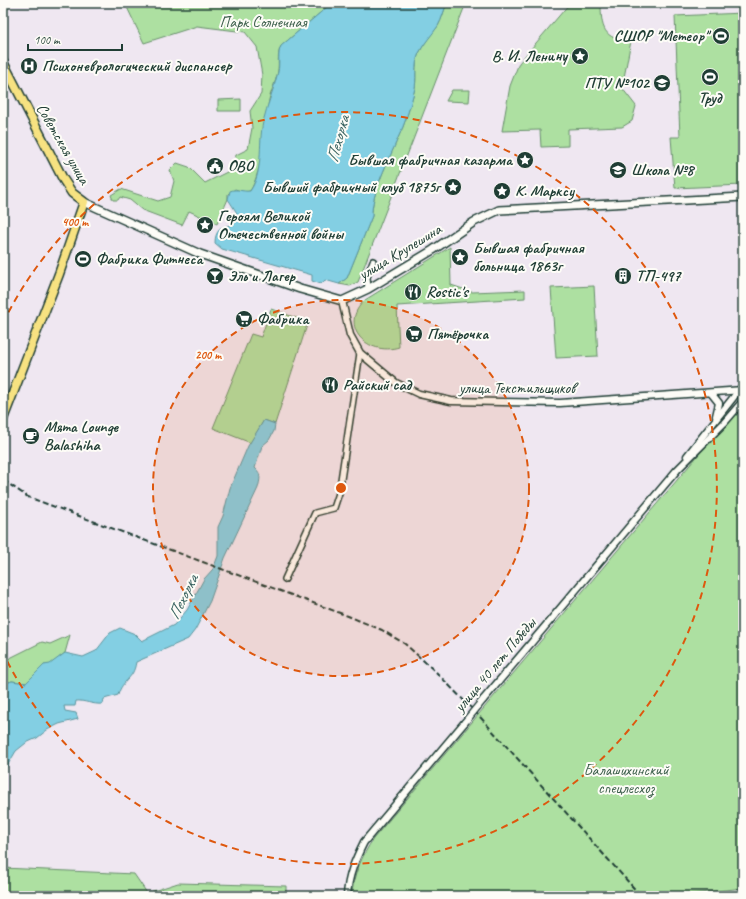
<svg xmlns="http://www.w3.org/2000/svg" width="746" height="899" viewBox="0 0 746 899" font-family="Caveat,sans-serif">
	<rect width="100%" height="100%" fill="#efe7f1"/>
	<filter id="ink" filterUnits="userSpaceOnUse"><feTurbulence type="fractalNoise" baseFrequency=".025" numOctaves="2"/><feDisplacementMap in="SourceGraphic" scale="8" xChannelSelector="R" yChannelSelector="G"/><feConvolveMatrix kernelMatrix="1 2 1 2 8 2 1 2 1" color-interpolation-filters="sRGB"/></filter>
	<g filter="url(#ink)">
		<g fill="#ade0a1" stroke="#668e6a">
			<path d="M125 3H328L327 7 281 46C277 53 279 62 278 70 277 80 271 90 269 100 264 124 263 171 250 191L244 192 235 189 228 194V199L217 224 189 211 182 225 142 210 130 200 120 197 118 200H113L111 195 121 189 158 201 170 197 174 181 170 170 177 163 189 167 205 183 233 169 236 155 248 149 252 128 250 111 261 94 262 75 257 47 245 32 197 26 144 43Z"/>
			<path d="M447 3H466L358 282 350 286 339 284 347 278 372 216C371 193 389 160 398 138 405 124 410 107 414 92 418 79 413 66 419 53 424 43 431 35 438 26 442 19 444 10 447 3Z"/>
			<path d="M570 3H601C601 27 603 40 631 41L622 88 636 106 632 121 622 127 568 129V146L541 147 540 130 502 131 510 86 519 63Z"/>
			<polygon points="743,13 743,185 675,188 671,137 680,137 675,16"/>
			<polygon points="452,90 470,90 469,102 446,101"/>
			<polygon points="241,99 241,111 218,111 218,100"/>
			<path d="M450 247 451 285 472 292 525 290V298L397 306 399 347C368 357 337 326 365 300Z"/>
			<polygon points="594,286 598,356 556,358 551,288"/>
			<polygon points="271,309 308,322 275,424 264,420 251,443 213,428 251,334 261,337"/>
			<path d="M743 405V888L674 896H352C353 874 362 857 373 839L739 407Z"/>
			<polygon points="70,635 65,653 50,665 44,665 26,683 12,681 3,684 3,659 8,659 42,642 50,644"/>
			<polygon points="3,868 134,874 147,893 178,883 286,886 286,896 3,896"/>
		</g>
		<g fill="#83cfe3" stroke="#5b959d">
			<path d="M328 3H447C444 10 442 19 438 26 432 35 424 43 419 53 413 66 418 79 414 92 410 107 405 124 398 138 389 160 371 193 372 216L347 278 339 284 325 280 321 284 312 281V275L222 249 215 243C215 231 221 226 232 225L235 221 237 213 228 199 230 191C237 188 242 192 250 191 264 171 258 145 263 122 267 105 274 89 278 72 280 63 277 54 281 46L327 7Z"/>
			<path d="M264 420 275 424 274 431 269 440 262 446 255 468C262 474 260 480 258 488L225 558 210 601 195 630 188 639 136 662C133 681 123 678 118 695L104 699 103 704C92 705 84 700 76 701L75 706H64L65 711 76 713 78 719 59 724 47 730 37 738 26 743 16 751 3 773V684L12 681 26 683 44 665 50 664 65 653 83 657 96 651 110 633 120 628 135 634 142 641 174 625 187 610 204 579 213 569 218 556V527L223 516 230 488 248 446Z"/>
		</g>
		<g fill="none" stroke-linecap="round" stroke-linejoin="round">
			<g stroke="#1f3d34" stroke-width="8">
				<g id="minor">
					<polyline points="368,289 367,277 373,261"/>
					<polyline points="285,579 315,513 334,508 339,493 360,353"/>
				</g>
			</g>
			<g stroke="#1f3d34" stroke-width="9">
				<g id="tertiary">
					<polyline points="342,301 350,335 360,353 396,383 419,394 451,401 560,403 743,390"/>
					<polyline points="711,393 719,403 716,416"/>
					<polyline points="687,456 740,389"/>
					<polyline points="483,700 677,470 724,423 743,401"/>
					<path d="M347 896C348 876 355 860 364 842L465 722"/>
				</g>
			</g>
			<g stroke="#1f3d34" stroke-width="10">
				<polyline id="secondary" points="84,202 200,254 300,289 342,301 368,289 433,250 474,222 499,210 743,197"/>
			</g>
			<g stroke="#1f3d34" stroke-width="11">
				<polyline id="primary" points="3,62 63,179 72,193 84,202 59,274 3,419"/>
			</g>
			<use href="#minor" stroke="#fdfcf7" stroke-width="5"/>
			<use href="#tertiary" stroke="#fdfcf7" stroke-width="6"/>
			<use href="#secondary" stroke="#fdfcf7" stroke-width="7"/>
			<use href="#primary" stroke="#f7e281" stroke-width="8"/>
			<polyline stroke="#1f3d34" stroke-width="2" stroke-dasharray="6 3" stroke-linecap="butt" points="3,480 28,497 348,616 382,630 405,644 436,672 481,718 641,896"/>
			<g stroke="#1f3d34" stroke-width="9" stroke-linecap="butt">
				<polyline id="tertiary-bridge" points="465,722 483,700"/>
			</g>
			<use href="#tertiary-bridge" stroke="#fdfcf7" stroke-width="6"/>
		</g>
	</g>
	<circle cx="341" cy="488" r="188" fill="#de580e" fill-opacity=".12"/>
	<g fill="none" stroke="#de580e" stroke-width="2" stroke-dasharray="7 5">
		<circle cx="341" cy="488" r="188"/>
		<path d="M3 323A376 376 0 1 1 3 653"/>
	</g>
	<defs>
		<g id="stadium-disc" transform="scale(0.9)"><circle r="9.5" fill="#1f3d34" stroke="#fdfcf7"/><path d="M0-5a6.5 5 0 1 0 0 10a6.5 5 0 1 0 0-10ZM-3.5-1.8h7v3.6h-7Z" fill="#fff"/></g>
		<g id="sight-disc" transform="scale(0.9)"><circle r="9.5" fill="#1f3d34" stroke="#fdfcf7"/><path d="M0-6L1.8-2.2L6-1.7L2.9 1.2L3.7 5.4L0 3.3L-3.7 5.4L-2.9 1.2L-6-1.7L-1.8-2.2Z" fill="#fff"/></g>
		<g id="hospital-disc" transform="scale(0.9)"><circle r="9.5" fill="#1f3d34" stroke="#fdfcf7"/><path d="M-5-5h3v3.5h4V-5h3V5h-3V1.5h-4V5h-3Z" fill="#fff"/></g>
		<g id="university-disc" transform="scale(0.9)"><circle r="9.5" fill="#1f3d34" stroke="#fdfcf7"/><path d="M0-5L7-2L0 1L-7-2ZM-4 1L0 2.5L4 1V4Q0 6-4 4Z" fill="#fff"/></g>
		<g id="civic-disc" transform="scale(0.9)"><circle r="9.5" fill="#1f3d34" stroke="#fdfcf7"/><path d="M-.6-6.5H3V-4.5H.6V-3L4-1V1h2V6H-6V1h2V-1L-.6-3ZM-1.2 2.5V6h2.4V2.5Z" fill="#fff"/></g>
		<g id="school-disc" transform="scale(0.9)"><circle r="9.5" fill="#1f3d34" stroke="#fdfcf7"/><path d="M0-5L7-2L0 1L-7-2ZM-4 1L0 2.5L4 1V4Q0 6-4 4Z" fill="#fff"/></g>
		<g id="bar-disc" transform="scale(0.9)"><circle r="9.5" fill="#1f3d34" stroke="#fdfcf7"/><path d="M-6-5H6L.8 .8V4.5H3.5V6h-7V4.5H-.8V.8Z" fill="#fff"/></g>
		<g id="building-disc" transform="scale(0.9)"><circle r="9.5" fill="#1f3d34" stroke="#fdfcf7"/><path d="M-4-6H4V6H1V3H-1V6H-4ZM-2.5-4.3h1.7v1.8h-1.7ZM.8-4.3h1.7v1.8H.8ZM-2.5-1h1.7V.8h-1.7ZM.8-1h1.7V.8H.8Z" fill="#fff"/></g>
		<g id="restaurant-disc" transform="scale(0.9)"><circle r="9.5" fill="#1f3d34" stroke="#fdfcf7"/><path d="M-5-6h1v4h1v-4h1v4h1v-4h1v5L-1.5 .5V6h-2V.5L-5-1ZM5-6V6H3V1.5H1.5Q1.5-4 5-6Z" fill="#fff"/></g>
		<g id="supermarket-disc" transform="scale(0.9)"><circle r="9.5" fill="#1f3d34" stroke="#fdfcf7"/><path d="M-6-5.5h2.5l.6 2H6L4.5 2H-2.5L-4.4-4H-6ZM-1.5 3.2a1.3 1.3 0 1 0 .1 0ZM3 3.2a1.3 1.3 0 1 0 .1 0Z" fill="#fff"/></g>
		<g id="cafe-disc" transform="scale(0.9)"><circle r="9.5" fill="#1f3d34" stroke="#fdfcf7"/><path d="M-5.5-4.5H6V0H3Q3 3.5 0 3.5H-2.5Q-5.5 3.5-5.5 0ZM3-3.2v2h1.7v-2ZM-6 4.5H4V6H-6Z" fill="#fff"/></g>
	</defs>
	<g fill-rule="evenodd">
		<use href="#stadium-disc" x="721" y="36"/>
		<use href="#sight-disc" x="580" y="56"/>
		<use href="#hospital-disc" x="29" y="66"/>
		<use href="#stadium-disc" x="710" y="77"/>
		<use href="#university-disc" x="662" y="83"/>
		<use href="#sight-disc" x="525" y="160"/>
		<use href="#civic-disc" x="215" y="166"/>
		<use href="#school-disc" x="618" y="170"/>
		<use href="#sight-disc" x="453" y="187"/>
		<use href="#sight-disc" x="502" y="191"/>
		<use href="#sight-disc" x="205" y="225"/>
		<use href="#sight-disc" x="460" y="257"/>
		<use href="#stadium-disc" x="83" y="259"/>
		<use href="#bar-disc" x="215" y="276"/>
		<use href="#building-disc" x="623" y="276"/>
		<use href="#restaurant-disc" x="413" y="292"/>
		<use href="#supermarket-disc" x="244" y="319"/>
		<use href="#supermarket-disc" x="414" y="334"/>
		<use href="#restaurant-disc" x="330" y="385"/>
		<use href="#cafe-disc" x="31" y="436"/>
	</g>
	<g text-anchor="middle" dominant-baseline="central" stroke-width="4" stroke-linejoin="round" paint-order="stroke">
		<g font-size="16" fill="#3b5e4a" stroke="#fdfcf7">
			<text x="263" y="22">Парк Солнечная</text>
			<text x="626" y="770">Балашихинский<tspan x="626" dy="18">спецлесхоз</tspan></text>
		</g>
		<g font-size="16" font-weight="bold" fill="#1f3d34" stroke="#fdfcf7" text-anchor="start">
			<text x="708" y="36" text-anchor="end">СШОР "Метеор"</text>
			<text x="567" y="56" text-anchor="end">В. И. Ленину</text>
			<text x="42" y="66">Психоневрологический диспансер</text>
			<text x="649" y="83" text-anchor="end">ПТУ №102</text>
			<text x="710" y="98" text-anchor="middle">Труд</text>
			<text x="512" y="160" text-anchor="end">Бывшая фабричная казарма</text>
			<text x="228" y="166">ОВО</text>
			<text x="631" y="170">Школа №8</text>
			<text x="440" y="187" text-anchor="end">Бывший фабричный клуб 1875г</text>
			<text x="515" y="191">К. Марксу</text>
			<text x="218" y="216">Героям Великой<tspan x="218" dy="18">Отечественной войны</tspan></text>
			<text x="473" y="248">Бывшая фабричная<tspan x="473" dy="18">больница 1863г</tspan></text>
			<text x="96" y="259">Фабрика Фитнеса</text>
			<text x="228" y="276">Эль и Лагер</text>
			<text x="636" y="276">ТП-497</text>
			<text x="426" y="292">Rostic's</text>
			<text x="257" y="319">Фабрика</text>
			<text x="427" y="334">Пятёрочка</text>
			<text x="343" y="385">Райский сад</text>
			<text x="44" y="427">Мята Lounge<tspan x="44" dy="18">Balashiha</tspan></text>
		</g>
		<g font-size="16" fill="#1f3d34" stroke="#fdfcf7">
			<text transform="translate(63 144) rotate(60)">Советская улица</text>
			<text transform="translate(400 252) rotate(-31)">улица Крупешина</text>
			<text x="517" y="388">улица Текстильщиков</text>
			<text transform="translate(495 665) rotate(-50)">улица 40 лет Победы</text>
		</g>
		<g font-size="17" font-style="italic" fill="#386260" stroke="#fdfcf7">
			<text transform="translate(338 139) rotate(-75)">Пехорка</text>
			<text transform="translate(183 597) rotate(-64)">Пехорка</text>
		</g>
	</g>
	<circle cx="341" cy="488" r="6" fill="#de580e" stroke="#fdfcf7" stroke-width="2"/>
	<g font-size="12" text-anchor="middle" font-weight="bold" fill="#de580e" stroke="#fdfcf7" stroke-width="4" stroke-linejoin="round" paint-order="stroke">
		<text x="75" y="226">400 m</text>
		<text x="208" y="359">200 m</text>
	</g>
	<rect width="746" height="899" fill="none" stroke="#fdfcf7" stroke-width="16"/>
	<rect x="8" y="8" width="730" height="883" fill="none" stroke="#1f3d34" stroke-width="1.5" filter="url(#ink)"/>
	<path d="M28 44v6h94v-6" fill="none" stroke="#1f3d34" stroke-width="2"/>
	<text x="34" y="44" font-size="12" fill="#1f3d34" stroke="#fdfcf7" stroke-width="3" paint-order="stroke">100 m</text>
</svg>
